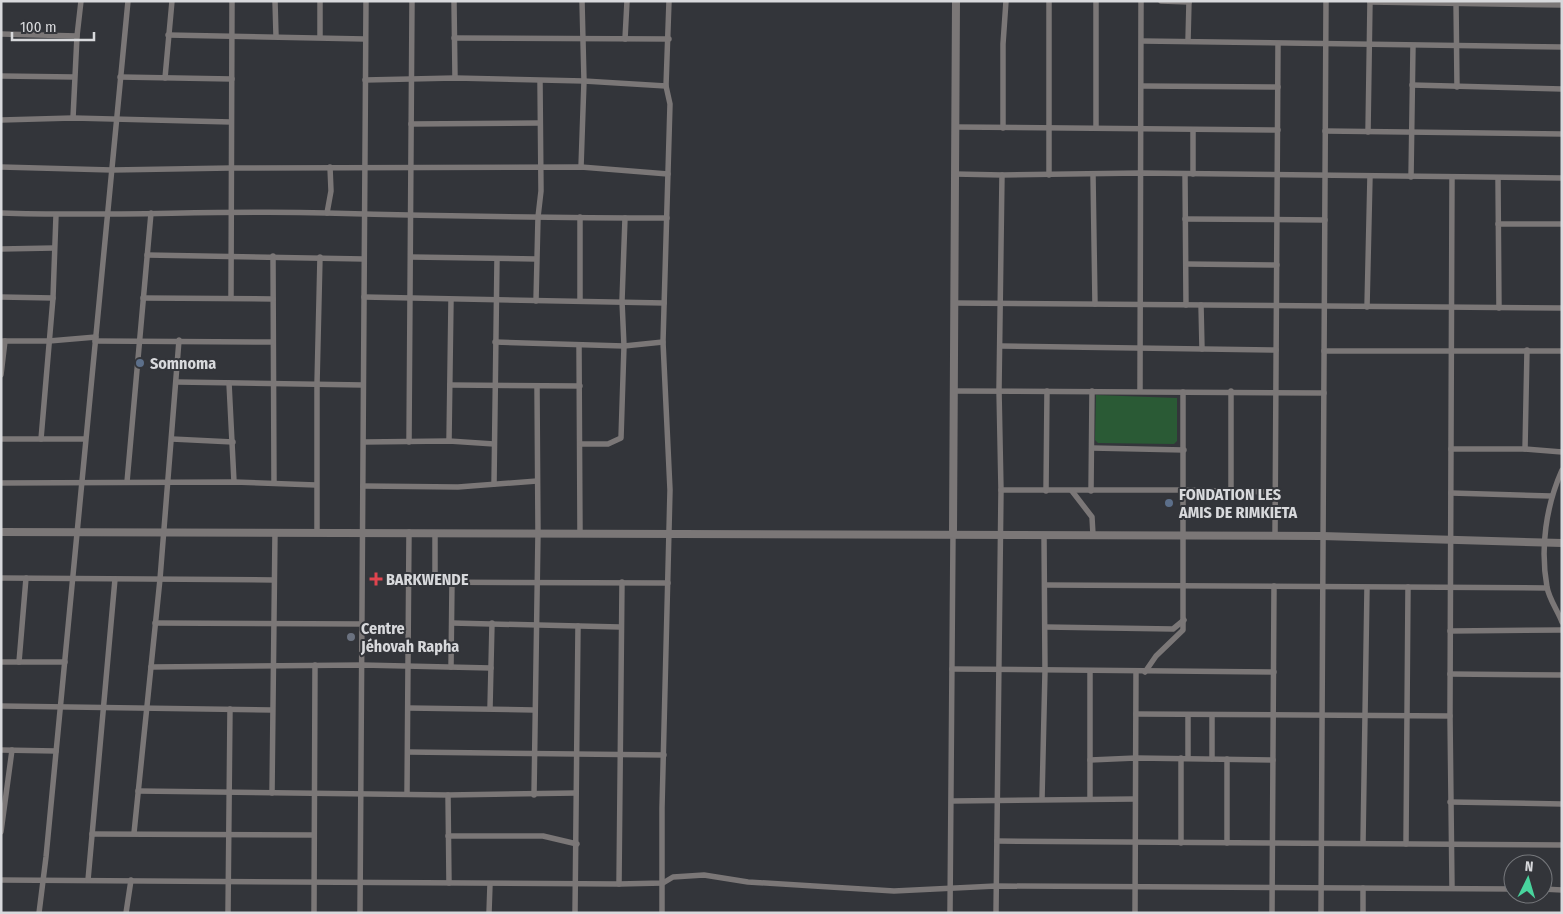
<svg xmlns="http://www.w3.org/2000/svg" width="1563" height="914" viewBox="0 0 1563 914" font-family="'Fira Sans Condensed',sans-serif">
	<rect width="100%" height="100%" fill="#33353a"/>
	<polygon fill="#2a5a35" points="1096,395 1177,398 1177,441 1174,444 1098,443 1095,440"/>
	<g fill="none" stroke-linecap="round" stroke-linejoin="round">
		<g stroke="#7b7777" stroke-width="5.5">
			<polyline points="275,1 276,36"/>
			<polyline points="320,1 320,37"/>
			<polyline points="454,1 455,78"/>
			<polyline points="1049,1 1049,175"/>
			<polyline points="1096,1 1096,128"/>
			<polyline points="1161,1 1189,2"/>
			<polyline points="1456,1 1457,87"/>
			<polyline points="1370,2 1562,5"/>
			<polyline points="1,34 77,36"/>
			<polyline points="168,35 365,39"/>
			<polyline points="454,38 669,39"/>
			<polyline points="625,39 627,1"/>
			<polyline points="1142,41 1562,47"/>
			<polyline points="1188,41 1189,1"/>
			<polyline points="1,76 74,77"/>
			<polyline points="120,77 232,79"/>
			<polyline points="165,78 172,1"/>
			<polyline points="365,80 455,78 584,81 666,86"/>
			<polyline points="1412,85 1562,89"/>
			<polyline points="1142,86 1278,87"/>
			<polyline points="73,118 77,36 81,1"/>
			<polyline points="1,120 73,118 231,122"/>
			<polyline points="411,124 539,123"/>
			<polyline points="955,127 1278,130"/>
			<polyline points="1003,128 1003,44 1006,1"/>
			<polyline points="1325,131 1562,134"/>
			<polyline points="1368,132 1370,1"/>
			<polyline points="1,167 112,170 231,168 581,167 668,174"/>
			<polyline points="581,167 584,81 582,1"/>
			<polyline points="955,174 1002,175 999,390 1001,490 996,913"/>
			<polyline points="1185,174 1186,305"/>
			<polyline points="1193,174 1193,130"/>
			<polyline points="1002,175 1141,173 1562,178"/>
			<polyline points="1093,175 1095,304"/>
			<polyline points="1411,177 1413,46"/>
			<polyline points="1498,178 1499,308"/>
			<path d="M1 213C110 217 218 210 326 213 440 216 553 218 667 218"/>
			<polyline points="327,213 331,191 330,167"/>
			<polyline points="580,217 580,301"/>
			<polyline points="1185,219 1325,220"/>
			<polyline points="1498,224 1562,224"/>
			<polyline points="1,249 54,248"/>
			<polyline points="147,255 364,259"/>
			<polyline points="273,256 274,483"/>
			<polyline points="411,257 536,259"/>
			<polyline points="1186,264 1277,265"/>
			<polyline points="1,297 53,298"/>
			<polyline points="364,297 664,303"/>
			<polyline points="143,298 273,299"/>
			<polyline points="231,298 232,1"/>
			<polyline points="536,301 538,217 541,191 540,81"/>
			<polyline points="954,303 1562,308"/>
			<polyline points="1201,305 1202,349"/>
			<polyline points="1367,307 1370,176"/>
			<polyline points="1,341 49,341 96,337"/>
			<polyline points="95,341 272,342"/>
			<polyline points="495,342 624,346 663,342"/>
			<polyline points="579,345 580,532"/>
			<polyline points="1001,346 1276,350"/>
			<polyline points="1324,351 1562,351"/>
			<polyline points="1,375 5,341"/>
			<polyline points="177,382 363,385"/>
			<polyline points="229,383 234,482"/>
			<polyline points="450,385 580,386"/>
			<polyline points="954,391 1324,393"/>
			<polyline points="1140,391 1141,1"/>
			<polyline points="1231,391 1231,492"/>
			<polyline points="1,439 85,439"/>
			<polyline points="41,439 53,298 56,215"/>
			<polyline points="172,439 233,442"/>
			<polyline points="449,441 451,300"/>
			<polyline points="364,442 449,441 494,444"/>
			<polyline points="409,442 412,1"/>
			<polyline points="580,444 608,444 621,438 624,346 622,301 625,218"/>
			<polyline points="1092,448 1184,450"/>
			<polyline points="1451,449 1525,449 1562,452"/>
			<polyline points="1525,449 1527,350"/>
			<path d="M1562 470C1546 506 1540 548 1547 587 1549 599 1558 611 1562 622"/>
			<polyline points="127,482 151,213"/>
			<polyline points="1,483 234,482 316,485"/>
			<polyline points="494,484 497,259"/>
			<polyline points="363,486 458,487 537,481"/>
			<polyline points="1001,490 1184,490 1275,492"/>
			<polyline points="1046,491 1047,391"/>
			<polyline points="1072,491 1092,517 1093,535"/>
			<polyline points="1091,491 1092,391"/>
			<polyline points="1451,493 1551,496"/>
			<polyline points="317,532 317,384 320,257"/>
			<polyline points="1275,536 1278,44"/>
			<polyline points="1,578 274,580"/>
			<polyline points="409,582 668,583"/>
			<polyline points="435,582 435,533"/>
			<polyline points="1045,585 1547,588"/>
			<polyline points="155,623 363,624"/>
			<polyline points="452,623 620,627"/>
			<polyline points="1045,627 1173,629 1184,620"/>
			<polyline points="1450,631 1562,630"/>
			<polyline points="1,662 65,662"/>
			<polyline points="19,662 26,578"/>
			<polyline points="151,667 362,665 491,668"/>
			<polyline points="451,667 452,582"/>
			<polyline points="952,669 1274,672"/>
			<polyline points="1090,672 1090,799"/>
			<polyline points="1145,672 1156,656 1183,630 1183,392"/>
			<polyline points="1450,674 1562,675"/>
			<polyline points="1,706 272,710"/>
			<polyline points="408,708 534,710"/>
			<polyline points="490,708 492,623"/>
			<polyline points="1136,714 1450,716"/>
			<polyline points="1,750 56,751"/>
			<polyline points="408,752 664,755"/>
			<polyline points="1188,758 1188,715"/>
			<polyline points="1212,759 1212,715"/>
			<polyline points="1227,759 1227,843"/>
			<polyline points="1090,760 1136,758 1273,760"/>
			<polyline points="138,791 448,795 576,793"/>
			<polyline points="272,793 275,532"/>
			<polyline points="407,794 409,532"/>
			<polyline points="448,795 449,883"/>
			<polyline points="534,795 538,533 537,387"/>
			<polyline points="1042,799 1045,671 1044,535"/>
			<polyline points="952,801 1135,799"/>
			<polyline points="1450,802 1562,804"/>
			<polyline points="1,832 12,750"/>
			<polyline points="134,833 160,579 179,340"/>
			<polyline points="92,834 314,835"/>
			<polyline points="448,836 543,836 577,844"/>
			<polyline points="997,841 1562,845"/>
			<polyline points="1181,843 1181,758"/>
			<polyline points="1363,843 1367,588"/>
			<polyline points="1406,844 1408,587"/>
			<polyline points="1,880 619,884 663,883 673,877 704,875 748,882 894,891 996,886 1513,889"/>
			<polyline points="88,880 115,579"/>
			<polyline points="619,884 622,582"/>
			<polyline points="1452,887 1450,716 1452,177"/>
			<polyline points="1363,888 1363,913"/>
			<polyline points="1543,889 1562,890"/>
			<polyline points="39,913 46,857 128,1"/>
			<polyline points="126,913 131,880"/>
			<polyline points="228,913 230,709"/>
			<polyline points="314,913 315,665"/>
			<polyline points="360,913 366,1"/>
			<polyline points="489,913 490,884"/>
			<polyline points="575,913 578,626"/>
			<polyline points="662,913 662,808 670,490 663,342 670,104 666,86 669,1"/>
			<polyline points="950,913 953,534"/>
			<polyline points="1135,913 1136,672"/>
			<polyline points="1272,913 1274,586"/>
			<polyline points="1321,913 1326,1"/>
		</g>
		<g stroke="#7b7777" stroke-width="8">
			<polyline points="1,532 1322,536 1562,543"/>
			<polyline points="953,534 956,1"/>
		</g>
	</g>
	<g fill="#5c6f8a" stroke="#33353a" stroke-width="2">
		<circle cx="140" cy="363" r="5"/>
		<circle cx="1169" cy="503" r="5"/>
	</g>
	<path fill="#e0444e" stroke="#33353a" stroke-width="2" d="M373.5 571.5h5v5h5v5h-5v5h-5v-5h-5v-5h5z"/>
	<circle fill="#6b7280" stroke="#33353a" stroke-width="2" cx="351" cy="637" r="5"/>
	<g text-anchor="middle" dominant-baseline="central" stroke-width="4" stroke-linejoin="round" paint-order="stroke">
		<g font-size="16" font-weight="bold" fill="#d8d9dc" stroke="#33353a" text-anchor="start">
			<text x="150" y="363">Somnoma</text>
			<text x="1179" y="494">FONDATION LES<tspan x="1179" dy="18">AMIS DE RIMKIETA</tspan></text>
			<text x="386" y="579">BARKWENDE</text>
			<text x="361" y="628">Centre<tspan x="361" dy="18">Jéhovah Rapha</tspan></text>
		</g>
	</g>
	<rect width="1563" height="914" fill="none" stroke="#d8d9dc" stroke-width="5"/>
	<g transform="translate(1528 879) rotate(5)"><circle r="24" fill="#33353a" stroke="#75777b"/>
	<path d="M0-4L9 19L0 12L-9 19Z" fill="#48d49d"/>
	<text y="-8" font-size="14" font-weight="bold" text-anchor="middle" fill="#d8d9dc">N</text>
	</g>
	<path d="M12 32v8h82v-8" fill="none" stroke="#d8d9dc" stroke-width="2.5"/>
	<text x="20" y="32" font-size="15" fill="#d8d9dc" stroke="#33353a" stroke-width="4" paint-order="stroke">100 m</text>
</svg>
